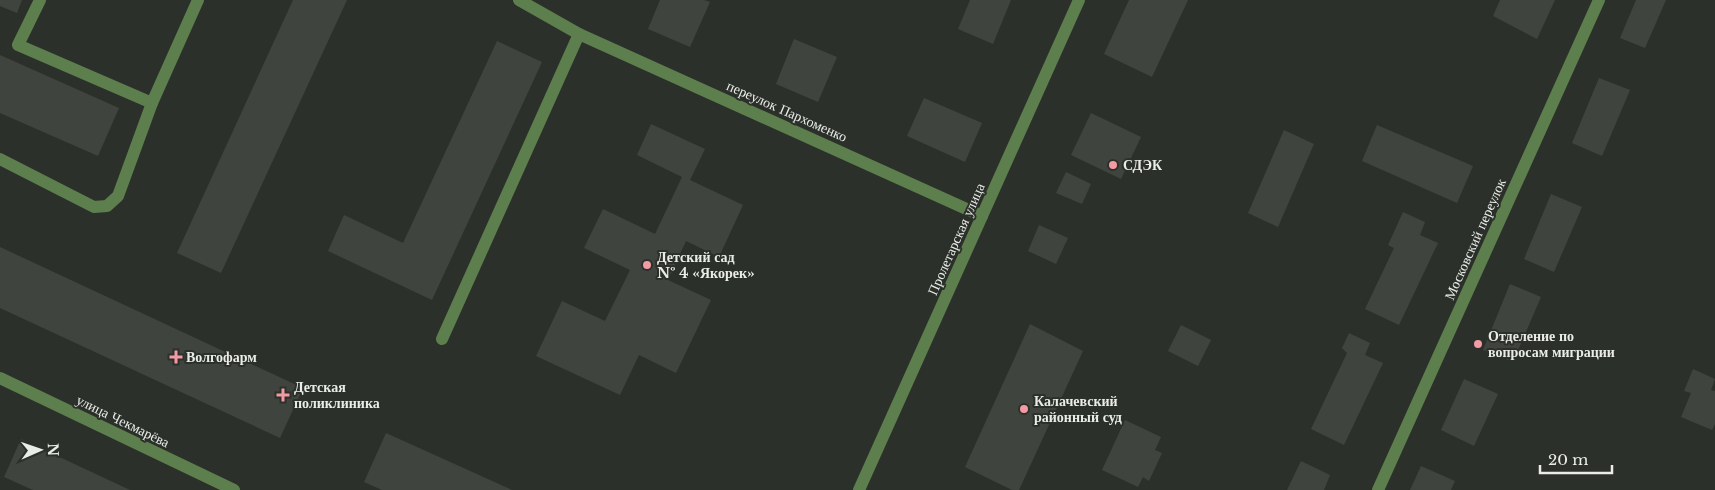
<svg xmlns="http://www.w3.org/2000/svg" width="1715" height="490" viewBox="0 0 1715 490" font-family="'Libre Baskerville',serif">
	<rect width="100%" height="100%" fill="#2c302a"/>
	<g fill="#40443e">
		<polygon points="0,0 22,0 17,13 0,6"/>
		<polygon points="293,0 347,0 221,273 177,253"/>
		<polygon points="660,0 704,0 710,2 690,47 648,29"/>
		<polygon points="970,0 1011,0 993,44 958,29"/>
		<polygon points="1129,0 1188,0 1152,77 1104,54"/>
		<polygon points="1500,0 1555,0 1537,39 1493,16"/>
		<polygon points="1636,0 1666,0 1645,48 1620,38"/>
		<polygon points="794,39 837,57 818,102 776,84"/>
		<polygon points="497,41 542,62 432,300 328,251 344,215 403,243"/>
		<polygon points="0,55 119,108 98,156 0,113"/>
		<polygon points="1599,78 1630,90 1602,156 1572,143"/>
		<polygon points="924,98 982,123 965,162 907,136"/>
		<polygon points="1091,113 1141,137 1121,179 1071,155"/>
		<polygon points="651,124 705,149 690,180 743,205 719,257 686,241 668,280 711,300 676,373 639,355 620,395 536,356 562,301 605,321 630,270 584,248 603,209 655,234 682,177 637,155"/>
		<polygon points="1377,125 1473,166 1457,203 1362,161"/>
		<polygon points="1284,130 1314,144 1278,227 1248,213"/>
		<polygon points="1066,172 1091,184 1082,204 1056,193"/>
		<polygon points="1551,194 1582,207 1554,272 1524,259"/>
		<polygon points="1403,212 1425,222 1420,235 1438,243 1399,325 1365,309 1394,248 1388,245"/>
		<polygon points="1039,225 1068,238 1056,264 1028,251"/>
		<polygon points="0,247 303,388 280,438 0,308"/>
		<polygon points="1510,284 1541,297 1513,362 1483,350"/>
		<polygon points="1030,324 1083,351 1019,490 1012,490 965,467"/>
		<polygon points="1181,325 1211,340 1198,366 1168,351"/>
		<polygon points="1349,333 1370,343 1365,355 1383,363 1344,445 1311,429 1347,353 1342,348"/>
		<polygon points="1693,369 1715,379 1711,390 1715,391 1715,424 1712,430 1681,417 1691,393 1684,391"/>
		<polygon points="1464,379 1498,394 1474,446 1441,430"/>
		<polygon points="1125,420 1161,437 1155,450 1162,453 1149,481 1143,477 1138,487 1102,470"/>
		<polygon points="386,433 512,490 382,490 364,482"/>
		<polygon points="21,439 130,490 33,490 4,477"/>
		<polygon points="1301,461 1330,475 1324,490 1287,490"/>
		<polygon points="1421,466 1455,481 1451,490 1410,490"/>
	</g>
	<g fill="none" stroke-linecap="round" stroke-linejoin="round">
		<g stroke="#5d7f4d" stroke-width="12">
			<polyline points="40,0 18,45 152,103"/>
			<polyline points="519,0 579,34 982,216"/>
			<polyline points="0,159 94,207 107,206 118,196 152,103 198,0"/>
			<polyline points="442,339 579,34"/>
			<polyline points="0,378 234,490"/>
			<polyline points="859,490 1079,0"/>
			<polyline points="1378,490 1599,0"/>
		</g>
	</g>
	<g fill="#f49aa4" stroke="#2c302a" stroke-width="2">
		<circle cx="1113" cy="165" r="5"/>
		<circle cx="647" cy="265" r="5"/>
		<circle cx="1478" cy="344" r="5"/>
		<path d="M173.5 349.5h5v5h5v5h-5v5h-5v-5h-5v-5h5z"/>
		<path d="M280.5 387.5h5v5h5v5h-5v5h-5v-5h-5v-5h5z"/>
		<circle cx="1024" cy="409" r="5"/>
	</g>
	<g text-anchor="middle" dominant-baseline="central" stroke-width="4" stroke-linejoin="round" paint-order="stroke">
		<g font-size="14" fill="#e9ece8" stroke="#2c302a">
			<text transform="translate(787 111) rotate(24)">переулок Пархоменко</text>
			<text transform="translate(956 239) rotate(-66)">Пролетарская улица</text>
			<text transform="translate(1475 239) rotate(-66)">Московский переулок</text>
			<text transform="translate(123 421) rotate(26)">улица Чекмарёва</text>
		</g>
		<g font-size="14" font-weight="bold" fill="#e9ece8" stroke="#2c302a" text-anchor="start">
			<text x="1123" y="165">СДЭК</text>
			<text x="657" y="257">Детский сад<tspan x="657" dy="16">№ 4 «Якорек»</tspan></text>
			<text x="1488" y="336">Отделение по<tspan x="1488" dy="16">вопросам миграции</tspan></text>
			<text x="186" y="357">Волгофарм</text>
			<text x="294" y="387">Детская<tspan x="294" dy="16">поликлиника</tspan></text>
			<text x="1034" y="401">Калачевский<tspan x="1034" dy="16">районный суд</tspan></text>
		</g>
	</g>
	<g transform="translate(40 450) rotate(88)" stroke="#2c302a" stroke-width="4" paint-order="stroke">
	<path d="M0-4L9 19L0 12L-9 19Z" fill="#e9ece8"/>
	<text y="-8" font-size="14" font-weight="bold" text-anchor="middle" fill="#e9ece8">N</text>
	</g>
	<path d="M1540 465v8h72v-8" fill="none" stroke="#e9ece8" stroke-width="2.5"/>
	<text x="1548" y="465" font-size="15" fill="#e9ece8" stroke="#2c302a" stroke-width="4" paint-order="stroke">20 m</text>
</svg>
